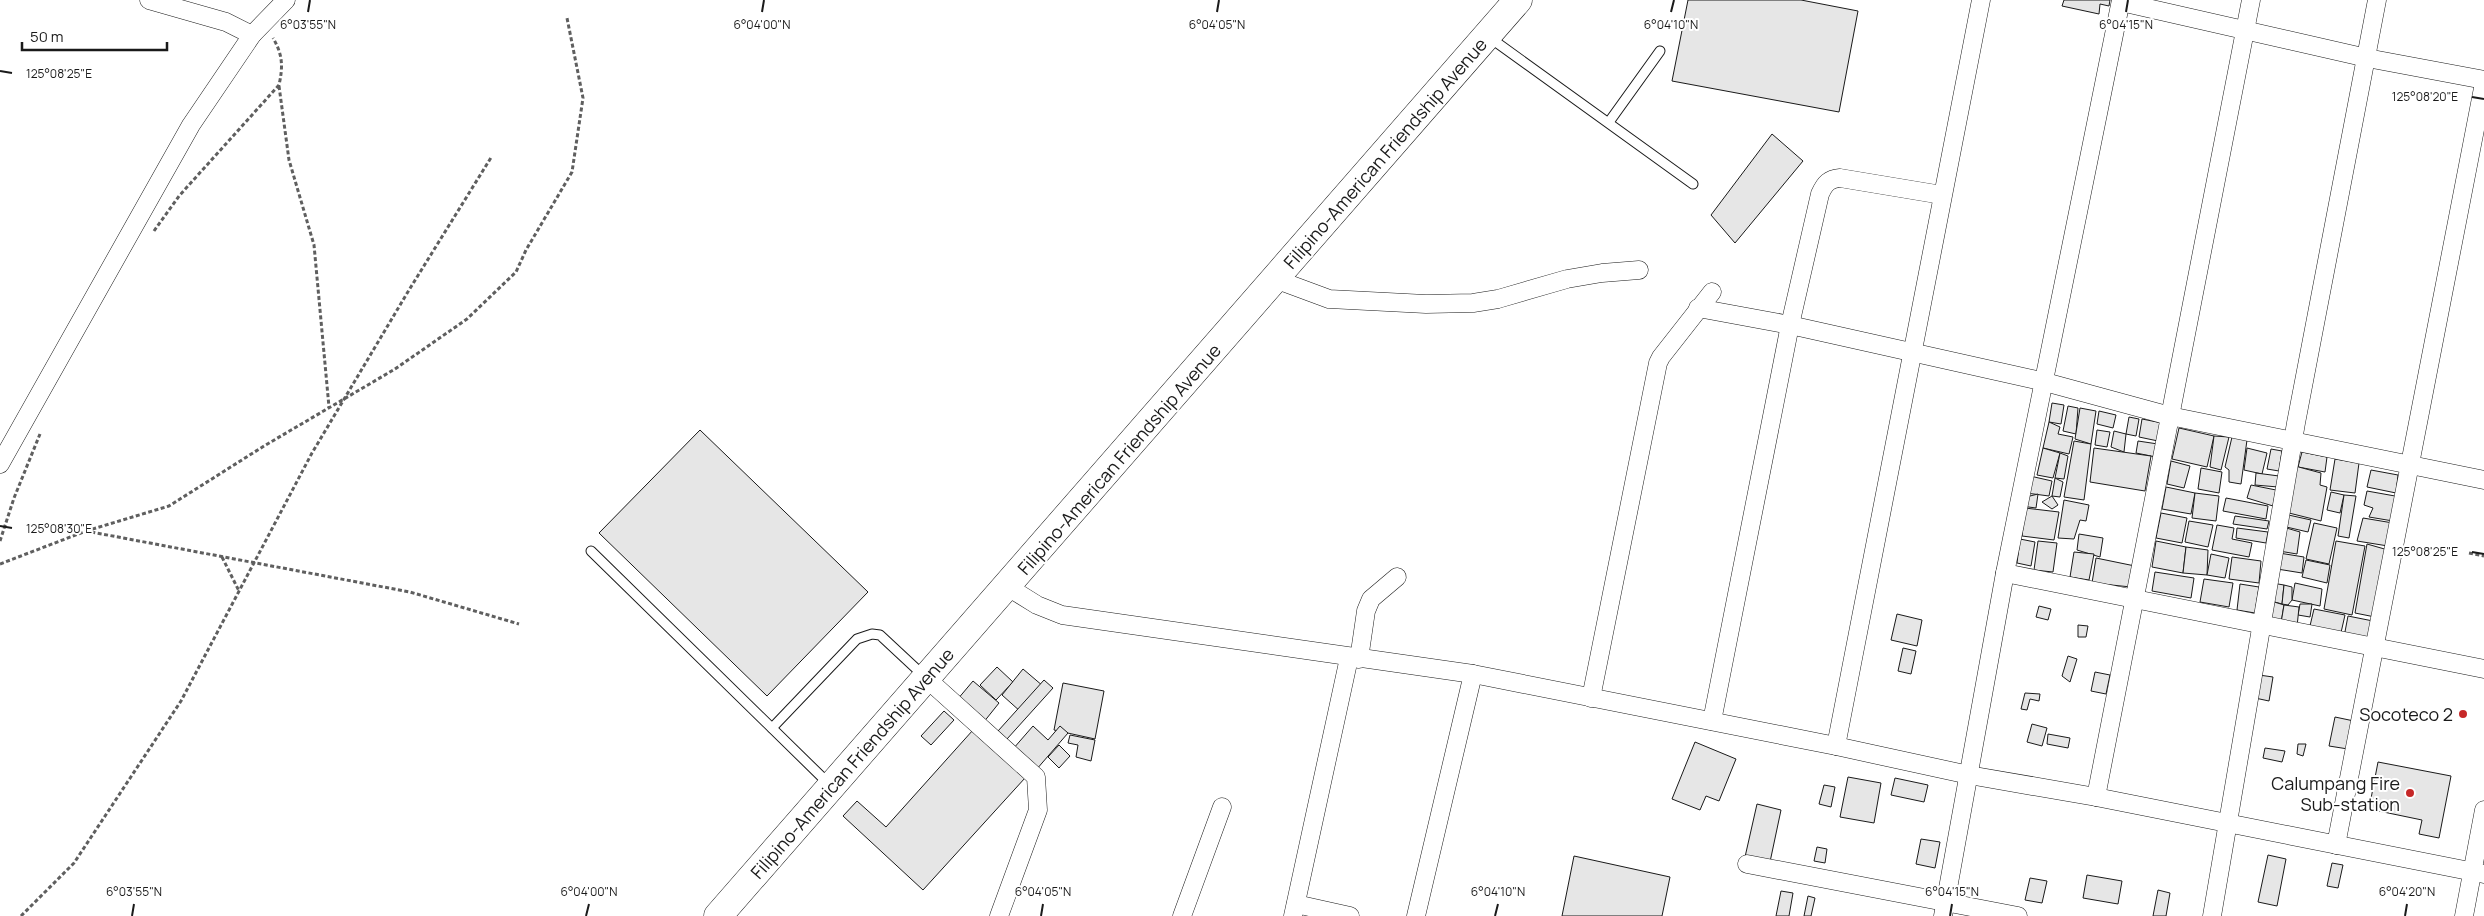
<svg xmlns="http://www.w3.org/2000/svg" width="2484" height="916" viewBox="0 0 2484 916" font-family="Manrope,sans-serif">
	<rect width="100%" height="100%" fill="#fff"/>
	<g fill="#e6e6e6" stroke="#1a1a1a">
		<polygon points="1688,0 1801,0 1858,11 1839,112 1672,81"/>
		<polygon points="2064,0 2110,0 2109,6 2100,4 2099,14 2062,6"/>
		<polygon points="1772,134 1803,161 1735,243 1711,215"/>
		<polygon points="2052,403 2064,405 2061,424 2049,422"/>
		<polygon points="2068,406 2078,408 2076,434 2063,431"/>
		<polygon points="2080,408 2096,411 2091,444 2075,439"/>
		<polygon points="2099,411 2116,415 2113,428 2097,424"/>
		<polygon points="2129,417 2139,419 2136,436 2126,434"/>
		<polygon points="2142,419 2162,423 2158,441 2139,437"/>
		<polygon points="2049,422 2060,427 2058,434 2073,437 2069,454 2043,448"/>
		<polygon points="2179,428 2214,436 2207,467 2172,459"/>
		<polygon points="700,430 868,592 767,696 599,533"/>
		<polygon points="2097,430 2110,432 2107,447 2095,445"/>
		<polygon points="2114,431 2126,434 2124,452 2111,447"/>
		<polygon points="2214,436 2229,437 2221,470 2210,467"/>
		<polygon points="2232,437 2247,440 2241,484 2229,482 2229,470 2225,467"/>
		<polygon points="2074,441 2091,444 2084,500 2064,497"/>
		<polygon points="2138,441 2158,444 2156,457 2136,453"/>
		<polygon points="2043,448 2060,453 2053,478 2037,475"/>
		<polygon points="2094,448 2151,456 2145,491 2090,482"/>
		<polygon points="2247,448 2267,453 2262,474 2244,470"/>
		<polygon points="2271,449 2282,451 2279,471 2267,469"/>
		<polygon points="2302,452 2327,457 2325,472 2298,467"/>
		<polygon points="2060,453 2068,456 2064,479 2055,478"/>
		<polygon points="2335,459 2359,463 2355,493 2330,490"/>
		<polygon points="2171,461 2190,466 2184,488 2167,484"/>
		<polygon points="2295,466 2321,473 2320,485 2327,487 2321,521 2285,512"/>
		<polygon points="2201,468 2222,472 2219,493 2198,489"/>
		<polygon points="2371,470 2398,475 2396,493 2367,487"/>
		<polygon points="2256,473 2279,476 2278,487 2255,485"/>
		<polygon points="2030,476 2052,481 2049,496 2026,493"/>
		<polygon points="2055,478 2063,482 2060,497 2052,496"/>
		<polygon points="2251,485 2276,490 2273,506 2247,498"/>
		<polygon points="2166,487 2195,493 2191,514 2162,509"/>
		<polygon points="2367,491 2395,496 2393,521 2369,517 2373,508 2364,505"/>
		<polygon points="2331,492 2344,495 2340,513 2327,510"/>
		<polygon points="2195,493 2219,496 2216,521 2192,518"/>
		<polygon points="2038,494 2036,508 2021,506 2026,497"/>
		<polygon points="2344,495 2356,496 2349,538 2338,536"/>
		<polygon points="2052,496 2058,505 2052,509 2042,502"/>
		<polygon points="2226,498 2268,506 2266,519 2223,511"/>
		<polygon points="2064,500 2089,505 2086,521 2080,520 2074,539 2058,538"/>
		<polygon points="2025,508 2059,512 2054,540 2022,536"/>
		<polygon points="2161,513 2187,518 2182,543 2156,538"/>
		<polygon points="2284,514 2311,520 2308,532 2282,526"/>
		<polygon points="2235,516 2269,521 2267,529 2233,524"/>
		<polygon points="2363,518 2393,523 2388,546 2357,541"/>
		<polygon points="2189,521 2213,525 2208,547 2185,542"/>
		<polygon points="2314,523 2337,528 2329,564 2306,559"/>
		<polygon points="2217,525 2234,528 2232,539 2252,543 2249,557 2212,550"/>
		<polygon points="2283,527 2300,532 2297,554 2279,551"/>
		<polygon points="2237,528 2268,532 2266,543 2236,538"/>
		<polygon points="2079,534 2103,538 2100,557 2077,550"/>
		<polygon points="2020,539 2035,542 2031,566 2017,563"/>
		<polygon points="2038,541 2057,543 2053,572 2034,570"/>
		<polygon points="2156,541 2186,547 2183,573 2152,567"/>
		<polygon points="2336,541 2365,546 2352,615 2324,609"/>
		<polygon points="2367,544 2388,550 2375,617 2355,613"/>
		<polygon points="2186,547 2208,550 2207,575 2183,573"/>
		<polygon points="2074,552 2094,554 2089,580 2070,577"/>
		<polygon points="2279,553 2304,557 2302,573 2277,569"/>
		<polygon points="2211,554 2229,558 2225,578 2207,575"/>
		<polygon points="2232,557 2261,561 2259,583 2229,579"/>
		<polygon points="2096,558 2135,566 2131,587 2092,583"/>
		<polygon points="2306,560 2330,565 2327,583 2302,577"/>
		<polygon points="2155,572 2194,578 2191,598 2152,591"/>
		<polygon points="2204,579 2233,583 2229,607 2200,602"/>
		<polygon points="2272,583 2284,585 2282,604 2271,601"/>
		<polygon points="2295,583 2322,589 2320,606 2292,600"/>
		<polygon points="2240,584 2259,587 2255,613 2237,610"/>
		<polygon points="2284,585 2292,587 2292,600 2288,605 2282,604"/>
		<polygon points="2271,601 2284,605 2281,623 2266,622"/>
		<polygon points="2300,604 2312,604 2310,617 2298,615"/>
		<polygon points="2284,605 2299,607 2297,627 2281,623"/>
		<polygon points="2039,606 2051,609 2048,620 2036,617"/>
		<polygon points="2314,609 2345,615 2340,637 2309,630"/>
		<polygon points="1897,614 1922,620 1917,646 1891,640"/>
		<polygon points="2348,616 2373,621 2369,642 2344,637"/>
		<polygon points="2078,625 2088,626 2086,637 2078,637"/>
		<polygon points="1903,648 1916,651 1911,674 1898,671"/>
		<polygon points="2068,656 2077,659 2070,682 2062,676"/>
		<polygon points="997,667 1013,682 996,700 980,685"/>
		<polygon points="1023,669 1043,686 1021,712 1002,695"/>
		<polygon points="2095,672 2110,675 2106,694 2091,691"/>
		<polygon points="2259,675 2273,677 2269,701 2255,698"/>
		<polygon points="1044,680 1053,688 1007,739 998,731"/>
		<polygon points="973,681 999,703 983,723 957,700"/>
		<polygon points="1063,683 1104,691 1095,739 1054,730"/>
		<polygon points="2025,693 2040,694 2039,701 2030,699 2027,710 2021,709"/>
		<polygon points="944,711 954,720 931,745 921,736"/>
		<polygon points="2335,717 2354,721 2348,749 2329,746"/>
		<polygon points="2032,724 2047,728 2042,746 2027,742"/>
		<polygon points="1033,726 1048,740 1060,726 1068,733 1036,770 1013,749"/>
		<polygon points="973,730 1025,778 923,890 843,816 857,801 886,827"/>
		<polygon points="2048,734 2070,738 2068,748 2047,744"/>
		<polygon points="1070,735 1095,740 1091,761 1076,757 1078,745 1068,743"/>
		<polygon points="1695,742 1736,759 1719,801 1706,796 1700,810 1672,799"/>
		<polygon points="2298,744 2306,744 2303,756 2297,754"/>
		<polygon points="1059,745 1070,756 1059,768 1048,757"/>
		<polygon points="2265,748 2285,751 2282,762 2263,758"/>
		<polygon points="2378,762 2451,776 2439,838 2419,834 2422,820 2369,809"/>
		<polygon points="1848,777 1881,783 1874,823 1840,817"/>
		<polygon points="1895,778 1928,785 1924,802 1891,795"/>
		<polygon points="1824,785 1835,787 1831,807 1819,804"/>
		<polygon points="1757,804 1781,810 1770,862 1745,857"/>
		<polygon points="1921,839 1940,842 1935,868 1916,864"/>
		<polygon points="1817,847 1827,849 1825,863 1814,861"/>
		<polygon points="2268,855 2286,859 2277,906 2258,902"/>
		<polygon points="1574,856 1670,877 1662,916 1562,916"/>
		<polygon points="2332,863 2343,865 2338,888 2327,886"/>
		<polygon points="2087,875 2122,881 2118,904 2083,898"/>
		<polygon points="2030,878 2047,881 2042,903 2025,900"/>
		<polygon points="2158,890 2170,893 2166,916 2153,916"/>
		<polygon points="1781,891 1793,893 1789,916 1776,916"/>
		<polygon points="1808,896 1815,898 1811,916 1804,916"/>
	</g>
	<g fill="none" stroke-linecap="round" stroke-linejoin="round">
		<g stroke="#1a1a1a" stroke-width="11">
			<g id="service">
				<polyline points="1489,37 1693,184"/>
				<polyline points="1609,122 1660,51"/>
				<polyline points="591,551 829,784"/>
				<polyline points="772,728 857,639 872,634 880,635 924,676"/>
			</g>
		</g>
		<g stroke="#1a1a1a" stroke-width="19">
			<g id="minor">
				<polyline points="149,0 226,22 252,35"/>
				<polyline points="2121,2 2367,58 2484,80"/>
				<polyline points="1275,279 1329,299 1426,304 1473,303 1498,299 1567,279 1602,273 1639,270"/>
				<polyline points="1698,308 1790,325 2045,382 2170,416 2484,480"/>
				<polyline points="0,464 191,125 252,35 286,0"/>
				<polyline points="2005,573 2484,669"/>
				<polyline points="1008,587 1037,605 1062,615 1473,674 1836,746 1969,775 2096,797 2484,874"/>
				<polyline points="1359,659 1366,611 1371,599 1397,577"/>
				<polyline points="926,678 1036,777 1038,810 999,916"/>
				<polyline points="1591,698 1658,363 1661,357 1712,292"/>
				<path d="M1712 721 1790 325 1820 194C1825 183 1829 179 1840 178L1942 195"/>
				<polyline points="1836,746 1981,0"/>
				<polyline points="2096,797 2251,0"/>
				<polyline points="2336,845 2484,83"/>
				<polyline points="1747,864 2018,916"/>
				<polyline points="1296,904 1350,916"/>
				<polyline points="1182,916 1222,807"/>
				<polyline points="1293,916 1349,658"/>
				<polyline points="1416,916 1473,674"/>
				<polyline points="1943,916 2005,573 2121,0"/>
				<polyline points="2212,916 2296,423 2377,0"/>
				<polyline points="2464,916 2484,810"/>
			</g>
		</g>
		<g stroke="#1a1a1a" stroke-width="29">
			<polyline id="primary" points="718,916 1518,0"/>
		</g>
		<g stroke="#5f5f5f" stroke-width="3" stroke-dasharray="4 2.5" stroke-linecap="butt">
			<polyline points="279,86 289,160 314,245 329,407"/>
			<path d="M154 231 179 196 279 85C283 67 283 55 273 38"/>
			<polyline points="86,531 169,506 264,446 395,369 467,319 516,272 526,250 572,172 583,98 567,18"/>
			<polyline points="0,541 14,498 40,434"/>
			<polyline points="2469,553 2484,556"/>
			<polyline points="222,557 239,591"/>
			<polyline points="0,564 86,531 410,592 519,624"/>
			<polyline points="21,916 74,863 181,701 312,453 409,290 492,156"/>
		</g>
		<use href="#service" stroke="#fff" stroke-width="9"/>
		<use href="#minor" stroke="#fff" stroke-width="18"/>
		<use href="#primary" stroke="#fff" stroke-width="28"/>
	</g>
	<path fill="none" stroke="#1a1a1a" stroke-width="2" d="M308 12 310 0M762 12 764 0M1217 12 1219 0M1671 12 1674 0M2126 12 2128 0M0 71 12 73M2472 97 2484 99M0 526 12 528M2472 552 2484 554M132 916 134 904M586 916 589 904M1041 916 1043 904M1495 916 1498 904M1950 916 1952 904M2405 916 2407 904"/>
	<g fill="#c62828" stroke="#fff" stroke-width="2">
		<circle cx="2463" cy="714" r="5"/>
		<circle cx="2410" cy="793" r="5"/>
	</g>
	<g text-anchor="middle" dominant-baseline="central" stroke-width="4" stroke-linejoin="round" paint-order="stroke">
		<g font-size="18" fill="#1a1a1a" stroke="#fff">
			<text transform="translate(1385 153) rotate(-49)">Filipino-American Friendship Avenue</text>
			<text transform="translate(1119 459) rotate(-49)">Filipino-American Friendship Avenue</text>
			<text transform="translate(852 763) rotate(-49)">Filipino-American Friendship Avenue</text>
		</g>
		<g font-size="18" fill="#1a1a1a" stroke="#fff" text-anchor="end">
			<text x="2453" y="714">Socoteco 2</text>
			<text x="2400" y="783">Calumpang Fire<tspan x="2400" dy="21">Sub-station</tspan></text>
		</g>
	</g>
	<g font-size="12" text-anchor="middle" fill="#1a1a1a" stroke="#fff" stroke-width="4" stroke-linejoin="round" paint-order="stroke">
		<text x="308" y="29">6°03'55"N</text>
		<text x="762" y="29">6°04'00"N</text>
		<text x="1217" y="29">6°04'05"N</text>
		<text x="1671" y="29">6°04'10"N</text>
		<text x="2126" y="29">6°04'15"N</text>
		<text x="59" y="78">125°08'25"E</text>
		<text x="2425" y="101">125°08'20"E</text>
		<text x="59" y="533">125°08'30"E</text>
		<text x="2425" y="556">125°08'25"E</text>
		<text x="134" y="896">6°03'55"N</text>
		<text x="589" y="896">6°04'00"N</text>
		<text x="1043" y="896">6°04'05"N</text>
		<text x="1498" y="896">6°04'10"N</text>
		<text x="1952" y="896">6°04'15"N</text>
		<text x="2407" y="896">6°04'20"N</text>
	</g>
	<path d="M22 42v8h145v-8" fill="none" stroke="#1a1a1a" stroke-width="2.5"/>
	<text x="30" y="42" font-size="15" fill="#1a1a1a" stroke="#ffffff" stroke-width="4" paint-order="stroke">50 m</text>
</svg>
